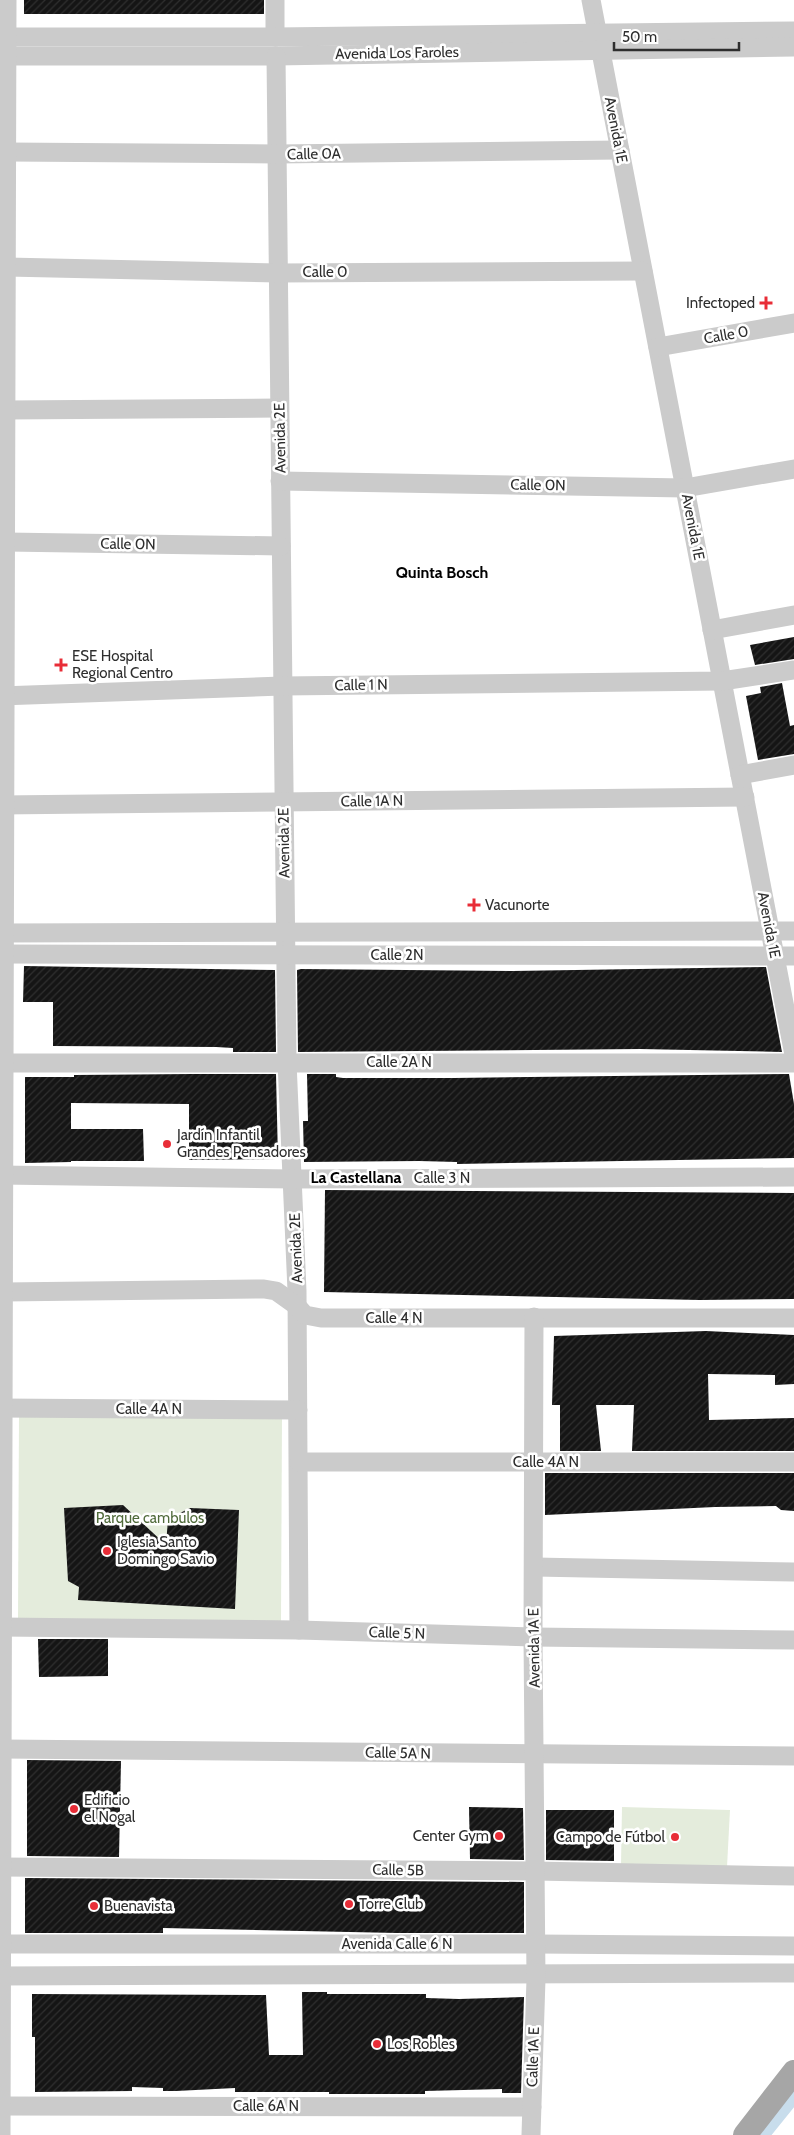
<svg xmlns="http://www.w3.org/2000/svg" width="794" height="2135" viewBox="0 0 794 2135" font-family="Cabin,sans-serif">
	<defs>
		<pattern id="building-hatch" width="6" height="6" patternUnits="userSpaceOnUse" patternTransform="scale(1.25)"><rect width="6" height="6" fill="#151515"/><path d="M-1 1l2-2M0 6l6-6M5 7l2-2" fill="none" stroke="#2f2f2f"/></pattern>
	</defs>
	<rect width="100%" height="100%" fill="#fff"/>
	<g fill="#e4ecdc">
		<polygon points="19,1414 282,1415 281,1621 18,1620"/>
		<polygon points="622,1807 730,1810 727,1867 621,1865"/>
	</g>
	<g fill="none" stroke-linecap="round" stroke-linejoin="round">
		<polyline stroke="#c8ddec" stroke-width="18" points="760,2135 794,2093"/>
	</g>
	<g fill="url(#building-hatch)">
		<rect x="24" y="0" width="240" height="14"/>
		<polygon points="794,637 794,659 755,665 750,645"/>
		<polygon points="782,683 790,726 794,725 794,754 758,760 746,696 761,693 760,687"/>
		<polygon points="24,966 275,970 276,1052 233,1052 233,1048 216,1047 53,1046 53,1002 23,1002"/>
		<polygon points="766,967 782,1052 640,1049 298,1052 297,970 301,969 513,971"/>
		<polygon points="193,1074 276,1074 278,1159 189,1160 189,1104 71,1103 71,1129 143,1129 144,1161 71,1161 71,1162 25,1163 25,1077 74,1077 74,1075"/>
		<polygon points="307,1074 336,1074 336,1077 343,1078 454,1078 789,1074 794,1104 794,1158 457,1164 457,1162 419,1161 304,1162 303,1121 308,1121"/>
		<polygon points="325,1190 794,1193 794,1299 700,1300 324,1292"/>
		<polygon points="706,1331 794,1335 794,1384 775,1385 775,1375 708,1374 709,1420 794,1418 794,1451 632,1451 634,1405 596,1405 601,1451 560,1451 560,1405 552,1405 554,1336"/>
		<polygon points="545,1473 794,1473 794,1511 781,1510 776,1506 715,1507 545,1515"/>
		<polygon points="123,1505 166,1545 168,1519 190,1508 239,1510 235,1609 78,1600 79,1587 68,1581 64,1508"/>
		<polygon points="38,1639 108,1639 108,1676 39,1677"/>
		<polygon points="27,1760 121,1761 119,1857 27,1856"/>
		<polygon points="469,1807 523,1808 524,1860 470,1859"/>
		<polygon points="546,1810 614,1810 614,1861 546,1860"/>
		<polygon points="25,1878 524,1882 524,1933 397,1933 163,1928 163,1933 25,1933"/>
		<polygon points="302,1992 327,1992 327,1994 426,1994 426,1998 459,1999 524,1997 521,2093 502,2093 502,2089 425,2091 425,2094 329,2094 329,2092 235,2092 235,2088 176,2091 163,2091 163,2088 132,2087 132,2091 35,2092 35,2037 32,2037 32,1994 266,1995 269,2055 303,2055"/>
	</g>
	<g fill="none" stroke-linecap="round" stroke-linejoin="round">
		<g stroke="#cbcbcb" stroke-width="19">
			<polyline points="275,0 275,37"/>
			<polyline points="591,0 794,1055"/>
			<polyline points="0,37 275,37 794,31"/>
			<polyline points="0,56 276,56 794,47"/>
			<polyline points="276,56 287,1062 297,1291 299,1630"/>
			<polyline points="7,152 277,154 620,150"/>
			<polyline points="7,267 278,273 643,271"/>
			<polyline points="658,347 794,323"/>
			<polyline points="6,410 279,408"/>
			<polyline points="280,481 685,488 794,469"/>
			<polyline points="6,542 281,546"/>
			<polyline points="712,630 794,615"/>
			<polyline points="0,696 282,686 722,681 794,670"/>
			<polyline points="740,775 794,765"/>
			<polyline points="0,805 745,797"/>
			<polyline points="0,933 794,931"/>
			<polyline points="0,954 794,956"/>
			<polyline points="5,1063 794,1063"/>
			<polyline points="0,1175 293,1179 794,1177"/>
			<polyline points="4,1292 264,1289 276,1291 297,1306 305,1315 321,1318 794,1318"/>
			<polyline points="0,1408 298,1410"/>
			<polyline points="299,1462 794,1462"/>
			<polyline points="535,1567 794,1572"/>
			<polyline points="0,1627 299,1630 533,1637 794,1640"/>
			<polyline points="2,1749 794,1756"/>
			<polyline points="2,1867 535,1871 794,1876"/>
			<polyline points="0,1944 536,1944 794,1946"/>
			<polyline points="0,1976 794,1973"/>
			<polyline points="0,2106 532,2107"/>
			<polyline points="1,2135 7,0"/>
			<polyline points="531,2135 536,1979 533,1637 534,1317"/>
		</g>
		<polyline stroke="#a6a6a6" stroke-width="24" points="745,2135 794,2072"/>
	</g>
	<g fill="#e82d37" stroke="#fff" stroke-width="2">
		<path d="M763.5 295.5h5v5h5v5h-5v5h-5v-5h-5v-5h5z"/>
		<path d="M58.5 657.5h5v5h5v5h-5v5h-5v-5h-5v-5h5z"/>
		<path d="M471.5 897.5h5v5h5v5h-5v5h-5v-5h-5v-5h5z"/>
		<circle cx="167" cy="1144" r="5"/>
		<circle cx="107" cy="1551" r="5"/>
		<circle cx="74" cy="1809" r="5"/>
		<circle cx="499" cy="1836" r="5"/>
		<circle cx="675" cy="1837" r="5"/>
		<circle cx="349" cy="1904" r="5"/>
		<circle cx="94" cy="1906" r="5"/>
		<circle cx="377" cy="2044" r="5"/>
	</g>
	<g text-anchor="middle" dominant-baseline="central" stroke-width="5" stroke-linejoin="round" paint-order="stroke">
		<g font-size="15" fill="#2e2e2e" stroke="#fff">
			<text transform="translate(397 53) rotate(-1)">Avenida Los Faroles</text>
			<text transform="translate(616 130) rotate(79)">Avenida 1E</text>
			<text transform="translate(314 154) rotate(-1)">Calle 0A</text>
			<text x="325" y="272">Calle 0</text>
			<text transform="translate(726 335) rotate(-10)">Calle 0</text>
			<text transform="translate(280 438) rotate(-91)">Avenida 2E</text>
			<text transform="translate(538 485) rotate(1)">Calle 0N</text>
			<text transform="translate(693 527) rotate(79)">Avenida 1E</text>
			<text transform="translate(128 544) rotate(1)">Calle 0N</text>
			<text transform="translate(361 685) rotate(-1)">Calle 1 N</text>
			<text transform="translate(372 801) rotate(-1)">Calle 1A N</text>
			<text transform="translate(284 843) rotate(-91)">Avenida 2E</text>
			<text transform="translate(769 925) rotate(79)">Avenida 1E</text>
			<text x="397" y="955">Calle 2N</text>
			<text x="399" y="1062">Calle 2A N</text>
			<text x="442" y="1178">Calle 3 N</text>
			<text transform="translate(296 1248) rotate(-92)">Avenida 2E</text>
			<text x="394" y="1318">Calle 4 N</text>
			<text x="149" y="1409">Calle 4A N</text>
			<text x="546" y="1462">Calle 4A N</text>
			<text transform="translate(397 1633) rotate(2)">Calle 5 N</text>
			<text transform="translate(534 1648) rotate(-91)">Avenida 1A E</text>
			<text transform="translate(398 1753) rotate(1)">Calle 5A N</text>
			<text transform="translate(398 1870) rotate(1)">Calle 5B</text>
			<text x="397" y="1944">Avenida Calle 6 N</text>
			<text transform="translate(533 2057) rotate(-88)">Calle 1A E</text>
			<text x="266" y="2106">Calle 6A N</text>
		</g>
		<g font-size="15" fill="#2e2e2e" stroke="#fff" text-anchor="start">
			<text x="755" y="303" text-anchor="end">Infectoped</text>
			<text x="72" y="656">ESE Hospital<tspan x="72" dy="17">Regional Centro</tspan></text>
			<text x="485" y="905">Vacunorte</text>
			<text x="177" y="1135">Jardín Infantil<tspan x="177" dy="17">Grandes Pensadores</tspan></text>
			<text x="117" y="1542">Iglesia Santo<tspan x="117" dy="17">Domingo Savio</tspan></text>
			<text x="84" y="1800">Edificio<tspan x="84" dy="17">el Nogal</tspan></text>
			<text x="489" y="1836" text-anchor="end">Center Gym</text>
			<text x="665" y="1837" text-anchor="end">Campo de Fútbol</text>
			<text x="359" y="1904">Torre Club</text>
			<text x="104" y="1906">Buenavista</text>
			<text x="387" y="2044">Los Robles</text>
		</g>
		<g font-size="15" fill="#506b3b" stroke="#fff">
			<text x="150" y="1518">Parque cambulos</text>
		</g>
		<g font-size="16" font-weight="bold" fill="#000" stroke="#fff">
			<text x="442" y="572">Quinta Bosch</text>
			<text x="356" y="1177">La Castellana</text>
		</g>
	</g>
	<path d="M614 42v8h125v-8" fill="none" stroke="#2e2e2e" stroke-width="2.5"/>
	<text x="622" y="42" font-size="15" fill="#2e2e2e" stroke="#ffffff" stroke-width="4" paint-order="stroke">50 m</text>
</svg>
